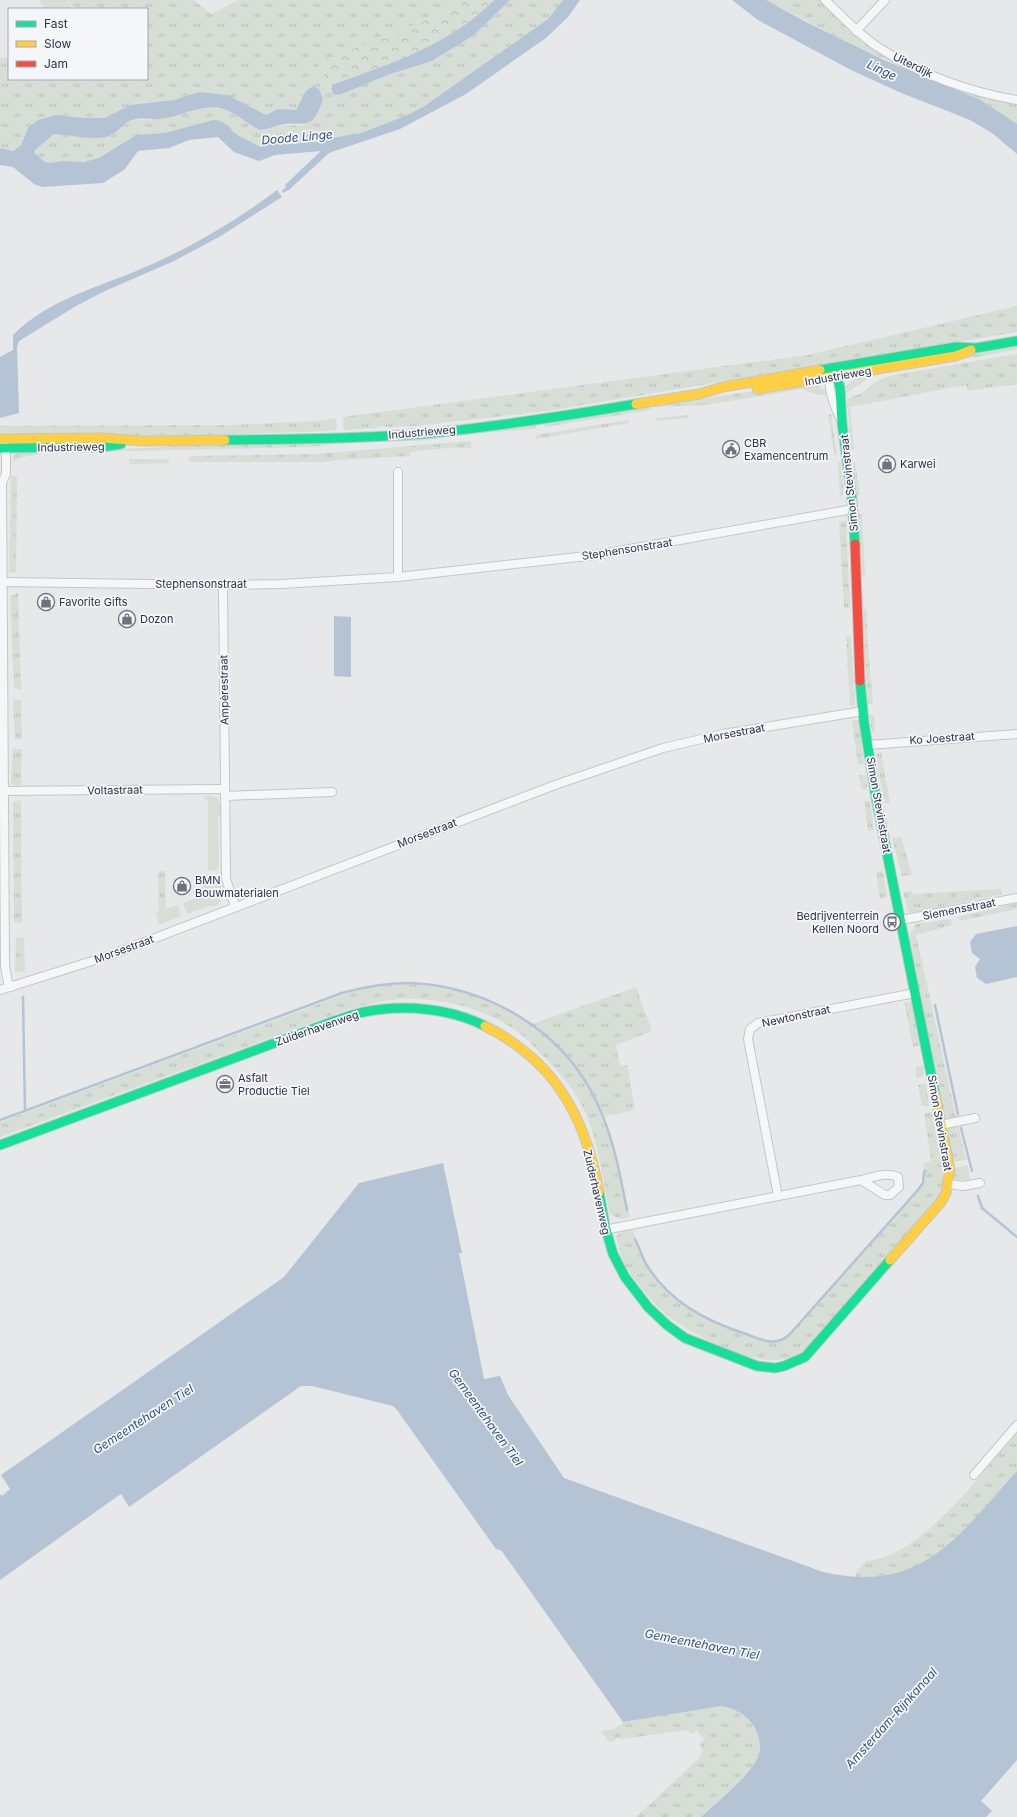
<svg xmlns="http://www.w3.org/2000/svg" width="1017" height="1817" viewBox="0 0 1017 1817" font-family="Inter,sans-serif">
	<defs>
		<pattern id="grass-tufts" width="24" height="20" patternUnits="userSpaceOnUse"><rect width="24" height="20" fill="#d6ded6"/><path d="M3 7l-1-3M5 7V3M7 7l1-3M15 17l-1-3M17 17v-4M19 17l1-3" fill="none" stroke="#b8bfb9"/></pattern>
		<pattern id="forest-crowns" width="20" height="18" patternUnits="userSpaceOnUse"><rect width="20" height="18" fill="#d6ded6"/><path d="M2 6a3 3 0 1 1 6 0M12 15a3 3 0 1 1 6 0" fill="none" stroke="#b8bfb9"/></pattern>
	</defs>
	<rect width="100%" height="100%" fill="#e6e8ea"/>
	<g fill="url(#grass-tufts)">
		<path d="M69 0H194L211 14 238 0H457L437 15 420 23 318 63 333 94 432 61 494 16 510 0H563L548 19 423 107 405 116 362 133 302 143 291 144 277 142 260 147 233 133C230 126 221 119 213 120L165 133 136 135 99 158 91 161 50 163 45 162 34 153 35 150 54 134 83 137H106L112 135 128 122 135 120 162 119 201 108 222 109 233 113 253 126 304 125 306 91 296 110 278 109 266 115 228 95 199 92 174 100 130 105 105 118H85L56 115 28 128 21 145 13 151 0 148V58L9 57V79H147V9H85L72 6Z"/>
		<polygon points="766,0 821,0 835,13 923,76 856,47"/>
		<polygon points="956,88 1017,104 1017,124 979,99"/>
		<polygon points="1017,306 1017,332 547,411 414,426 388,427 383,426 376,428 344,430 343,417 808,355"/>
		<polygon points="1017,346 1017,349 1004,352 887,372 870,377 845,394 847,386 853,379"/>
		<polygon points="1017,354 1017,384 968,391 966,385 850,407 854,450 851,450 847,400 849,398 862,393 879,380 893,375"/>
		<polygon points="801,384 816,384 828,394 818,395 802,389 706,405 651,407 651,410 544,427 544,422"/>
		<polygon points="831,414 837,455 834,454 828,415"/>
		<polygon points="687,415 688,418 657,421 656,418"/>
		<polygon points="336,418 337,430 328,431 214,435 0,435 0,426 232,425 316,421"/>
		<polygon points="628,420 629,423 536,439 536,435"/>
		<polygon points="535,423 536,429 481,433 417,441 354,442 309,447 43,453 23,457 13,462 13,456 19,452 147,448"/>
		<path d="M470 441 472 448C452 447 431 449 411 452L410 456 338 460 327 462H189V456L315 454Z"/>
		<polygon points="129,459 169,459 169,463 129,464"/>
		<polygon points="838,462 841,462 844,494 840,497"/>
		<polygon points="852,462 855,462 860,494 856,496"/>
		<polygon points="11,475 17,477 16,573 9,572"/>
		<polygon points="858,514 862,514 865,576 862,576"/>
		<polygon points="846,520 850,609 844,607 839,522"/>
		<polygon points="18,593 21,690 14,688 10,596"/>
		<path d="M863 609H867V633L873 704H867C867 672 862 641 863 609Z"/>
		<polygon points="846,636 851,637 855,705 850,706"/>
		<polygon points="13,699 21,700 22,739 15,739"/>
		<polygon points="869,714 874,715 875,732 872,733"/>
		<polygon points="852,720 859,720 864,764 858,765"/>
		<polygon points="13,749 22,749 21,786 11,784"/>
		<polygon points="881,752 890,803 885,803 875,755"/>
		<polygon points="859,775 866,775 867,790 861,789"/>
		<polygon points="21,800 22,923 14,922 13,802"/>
		<polygon points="864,801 870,801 874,829 868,831"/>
		<polygon points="901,837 912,875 902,876 892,838"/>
		<polygon points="158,871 165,871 166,910 159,912"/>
		<polygon points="883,871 887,897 880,899 876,872"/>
		<polygon points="1001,889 1002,894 917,912 908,912 903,892 912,891 913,894"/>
		<polygon points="1017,903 1017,909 960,921 958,917"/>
		<polygon points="951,919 952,925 916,935 956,1117 945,1119 909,936 916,924"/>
		<polygon points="16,937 24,938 25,972 15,971"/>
		<path d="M406 984C456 987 489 996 532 1024L636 987 652 1031 616 1045 620 1066 627 1065 635 1110 604 1116 615 1149 630 1217 620 1219 610 1214C603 1181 599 1147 587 1116 577 1093 560 1072 542 1055 536 1049 530 1042 523 1036 490 1009 442 997 400 999 383 1000 366 1005 349 1009L0 1137V1122L343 995C363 988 384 984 406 984Z"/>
		<polygon points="904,1002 912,1002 919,1045 913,1047"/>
		<polygon points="924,1066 923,1077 916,1078 916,1067"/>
		<polygon points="926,1084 929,1106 922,1106 918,1085"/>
		<path d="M932 1112 941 1159 949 1157 941 1194 805 1350C794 1358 781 1361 767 1360 738 1358 678 1328 658 1307 647 1295 629 1275 623 1260 619 1253 618 1245 616 1237L622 1228 632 1226C646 1287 691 1319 749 1335 759 1337 772 1344 781 1339 795 1331 806 1316 816 1305 850 1268 883 1229 916 1192L922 1182 924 1163 931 1161 924 1113Z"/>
		<polygon points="958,1125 966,1160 952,1162 947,1130"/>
		<polygon points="968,1166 970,1180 956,1180 953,1174 953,1168"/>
		<path d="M1017 1433V1471C984 1508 948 1560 898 1574 884 1577 870 1577 855 1577L858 1570 866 1561C923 1556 981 1473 1017 1433Z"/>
		<path d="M722 1706C734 1708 746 1715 753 1725 758 1733 762 1744 759 1754 754 1773 717 1803 701 1817H636L699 1758 702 1751 700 1744 704 1740 697 1730 692 1734 686 1730 623 1739 618 1738 610 1743 601 1731 615 1729 623 1722Z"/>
	</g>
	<path fill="url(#forest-crowns)" d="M457 0H494C450 45 392 63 335 84L331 88 317 63 420 23 437 15Z"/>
	<g fill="#d6ded6">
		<polygon points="39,0 68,0 72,9 44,9"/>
		<polygon points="207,795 217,798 221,806 221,814 218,816 219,868 216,870 208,871 208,800 203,799"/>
		<polygon points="209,880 218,881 221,883 220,902 216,906 208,906 187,914 183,903 203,895 202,883 208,883"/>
		<polygon points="178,905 181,916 159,925 156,912"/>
	</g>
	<g fill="#b4c4d5">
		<path d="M494 0H510L474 35 432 61 388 75 339 95 333 94 331 88 335 84C392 63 450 45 494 0Z"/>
		<path d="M563 0H580L568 17 546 38 466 94 400 129 329 153 289 190 283 193 282 191 286 187 285 185 321 151 275 155 259 161 234 152 218 137 189 140 169 148 138 151 125 169 103 183 42 187 34 184 13 167 0 165V148L13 151 21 145 28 128 38 120 56 115 85 118H105L130 105 174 100 199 92 228 95 266 115 278 109 296 110 306 91 313 86 319 89 323 100C312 127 312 123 285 124 277 125 269 129 260 130 247 124 237 113 223 109 202 103 182 116 161 119 150 120 138 116 128 122 120 127 115 135 106 137 88 140 71 135 54 134L35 150 34 153 45 162 50 163 63 161 84 162 99 158 136 135 165 133 213 120C221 119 230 126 234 133L260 147 277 142 291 144 302 143 361 133 405 116 423 107 548 19Z"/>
		<polygon points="732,0 766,0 806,22 884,60 979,99 1017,124 1017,154 992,133 970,120 899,92 851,70 758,20"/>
		<path d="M277 190 282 197 219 237 174 261 105 291 76 306 19 341 17 347 19 413 0 418V357L13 350V335C49 299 97 288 143 268 190 248 236 221 277 190Z"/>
		<polygon points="334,616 351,617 351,677 334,676"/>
		<polygon points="1017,926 1017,977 986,984 977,978 975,967 980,959 972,953 970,942 976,934"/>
		<path d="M443 1163 462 1253H459L484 1379 500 1376 508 1395 564 1478 823 1572C922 1595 958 1536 1017 1471V1760L981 1801 992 1811 986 1817H701C716 1803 754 1773 759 1754 762 1744 758 1733 753 1725 746 1715 734 1708 722 1706L623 1722 501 1550 496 1549 397 1410 393 1406 312 1386H301L129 1507 121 1494 115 1498 0 1580V1494L2 1496 10 1489 1 1475 284 1277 359 1183Z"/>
	</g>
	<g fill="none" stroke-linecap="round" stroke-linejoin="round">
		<g stroke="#b4c4d5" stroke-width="2.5">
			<polyline points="23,997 25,1111"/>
			<polyline points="935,1005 958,1114"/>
			<path d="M0 1120 342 993C364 987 386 983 408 983 482 985 556 1026 591 1091 612 1129 619 1169 627 1210"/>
			<polyline points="961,1128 972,1171"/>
			<polyline points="978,1196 982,1208 1017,1237"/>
			<path d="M635 1239C639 1247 642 1256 646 1264 669 1302 706 1321 746 1334 762 1340 775 1347 789 1335L917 1191 923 1183 924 1172 926 1171"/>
		</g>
		<g stroke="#c4c6c8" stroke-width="10">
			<g id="street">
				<path d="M825 0C842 16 858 34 878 47 919 74 969 92 1017 100"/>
				<polyline points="856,31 885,0"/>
				<path d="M830 373C827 386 834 406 840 418"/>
				<polyline points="4,444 6,448 6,474 2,483 5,966 8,983 11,987"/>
				<polyline points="398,472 398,577"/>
				<polyline points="0,582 223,585 281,584 398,577 596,555 853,509"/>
				<polyline points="223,585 226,879 235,906"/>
				<polyline points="868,745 1017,734"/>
				<polyline points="0,791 225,789"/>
				<polyline points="225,796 332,792"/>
				<polyline points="901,920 1017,898"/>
				<polyline points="0,990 108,956 555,785 663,748 723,734 863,711"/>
				<polyline points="941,1125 975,1118"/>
				<polyline points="949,1184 963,1186 980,1183"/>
				<polyline points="778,1196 748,1039 750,1029 758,1023 915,993"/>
				<path d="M604 1230 861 1180 885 1195H890L899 1187 898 1177C887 1171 872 1178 861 1180"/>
				<polyline points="974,1475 1017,1425"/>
			</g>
		</g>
		<g stroke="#c4c6c8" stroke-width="11">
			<g id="fast">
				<polyline points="831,368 835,374 840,387 842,423 852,500 855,544"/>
				<polyline points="820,370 956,347 976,348 1017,341"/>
				<path d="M225 440C297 439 369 439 441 432 506 425 571 415 636 404"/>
				<polyline points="0,448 102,447 121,444"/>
				<polyline points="860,681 864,722 876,798 935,1094"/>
				<path d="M0 1145 334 1021C344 1018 354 1014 364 1012 404 1004 449 1008 485 1026"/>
				<polyline points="599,1192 605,1226 613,1254 625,1277 648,1307 667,1325 685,1338 757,1366 775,1368 784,1366 805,1357 890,1260"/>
			</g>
		</g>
		<g stroke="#c4c6c8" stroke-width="11">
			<g id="slow">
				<polyline points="757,389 956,356 971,350"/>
				<polyline points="636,404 699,394 723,387 820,370"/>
				<polyline points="0,439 103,438 142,441 225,440"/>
				<path d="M485 1026C555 1061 586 1118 599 1192"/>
				<polyline points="890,1260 941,1202 946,1193 950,1170 935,1094"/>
			</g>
		</g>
		<g stroke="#c4c6c8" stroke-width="11">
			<polyline id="jam" points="855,544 860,681"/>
		</g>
		<use href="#street" stroke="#f5f6f7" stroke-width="8"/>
		<use href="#fast" stroke="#16e098" stroke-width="9"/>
		<use href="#slow" stroke="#ffcf43" stroke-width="9"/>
		<use href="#jam" stroke="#f24e42" stroke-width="9"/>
	</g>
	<defs>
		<g id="civic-ring" transform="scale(0.9)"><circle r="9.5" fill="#f4f6f9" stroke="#6c737f" stroke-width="1.5"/><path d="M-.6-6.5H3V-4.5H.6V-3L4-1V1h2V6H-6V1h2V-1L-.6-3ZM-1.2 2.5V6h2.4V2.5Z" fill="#6c737f"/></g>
		<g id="shop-ring" transform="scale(0.9)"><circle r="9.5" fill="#f4f6f9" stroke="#6c737f" stroke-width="1.5"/><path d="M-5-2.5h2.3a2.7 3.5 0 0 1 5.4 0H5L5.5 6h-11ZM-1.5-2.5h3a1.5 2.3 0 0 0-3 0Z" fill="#6c737f"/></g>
		<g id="bus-ring" transform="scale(0.9)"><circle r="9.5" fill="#f4f6f9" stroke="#6c737f" stroke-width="1.5"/><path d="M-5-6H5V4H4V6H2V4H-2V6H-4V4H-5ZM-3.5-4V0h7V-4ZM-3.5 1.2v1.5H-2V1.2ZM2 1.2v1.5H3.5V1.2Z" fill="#6c737f"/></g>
		<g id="office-ring" transform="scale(0.9)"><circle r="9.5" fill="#f4f6f9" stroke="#6c737f" stroke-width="1.5"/><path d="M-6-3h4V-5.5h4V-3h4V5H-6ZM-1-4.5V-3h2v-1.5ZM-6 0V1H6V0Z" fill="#6c737f"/></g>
	</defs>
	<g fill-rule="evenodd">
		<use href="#civic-ring" x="731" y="449"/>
		<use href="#shop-ring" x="887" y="464"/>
		<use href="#shop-ring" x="46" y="602"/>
		<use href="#shop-ring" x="127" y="619"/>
		<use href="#shop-ring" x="182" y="886"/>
		<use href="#bus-ring" x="892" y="922"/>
		<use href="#office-ring" x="225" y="1084"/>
	</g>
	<g text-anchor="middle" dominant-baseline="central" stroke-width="3.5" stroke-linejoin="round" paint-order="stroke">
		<g font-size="11" fill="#2b3445" stroke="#f4f6f9">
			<text transform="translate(913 65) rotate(26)">Uiterdijk</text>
			<text transform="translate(838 376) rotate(-10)">Industrieweg</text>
			<text transform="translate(422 432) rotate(-5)">Industrieweg</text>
			<text transform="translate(71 447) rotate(-1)">Industrieweg</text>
			<text transform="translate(849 483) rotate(-96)">Simon Stevinstraat</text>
			<text transform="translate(627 549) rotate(-9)">Stephensonstraat</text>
			<text x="201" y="584">Stephensonstraat</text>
			<text transform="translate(224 690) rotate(-91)">Ampèrestraat</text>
			<text transform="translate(734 733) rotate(-11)">Morsestraat</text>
			<text transform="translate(942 738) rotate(-4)">Ko Joestraat</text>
			<text transform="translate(115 790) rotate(-1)">Voltastraat</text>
			<text transform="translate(879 805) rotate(80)">Simon Stevinstraat</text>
			<text transform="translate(427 833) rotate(-21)">Morsestraat</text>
			<text transform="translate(959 909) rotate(-11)">Siemensstraat</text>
			<text transform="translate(124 949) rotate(-20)">Morsestraat</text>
			<text transform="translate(796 1016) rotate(-12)">Newtonstraat</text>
			<text transform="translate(317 1028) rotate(-19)">Zuiderhavenweg</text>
			<text transform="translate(940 1123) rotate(80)">Simon Stevinstraat</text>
			<text transform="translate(597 1192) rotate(77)">Zuiderhavenweg</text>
		</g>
		<g font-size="11" fill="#2b3445" stroke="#f4f6f9" text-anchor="start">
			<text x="744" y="443">CBR<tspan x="744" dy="13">Examencentrum</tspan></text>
			<text x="900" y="464">Karwei</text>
			<text x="59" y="602">Favorite Gifts</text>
			<text x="140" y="619">Dozon</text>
			<text x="195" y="880">BMN<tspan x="195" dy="13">Bouwmaterialen</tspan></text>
			<text x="879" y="916" text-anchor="end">Bedrijventerrein<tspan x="879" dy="13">Kellen Noord</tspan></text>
			<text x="238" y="1078">Asfalt<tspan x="238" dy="13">Productie Tiel</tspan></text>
		</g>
		<g font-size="12" font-style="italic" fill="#34527a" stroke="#f4f6f9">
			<text transform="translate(882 70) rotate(26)">Linge</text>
			<text transform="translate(297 137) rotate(-5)">Doode Linge</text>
			<text transform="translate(486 1417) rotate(54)">Gemeentehaven Tiel</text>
			<text transform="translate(143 1419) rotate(-33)">Gemeentehaven Tiel</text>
			<text transform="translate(702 1644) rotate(11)">Gemeentehaven Tiel</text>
			<text transform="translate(891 1718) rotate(-48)">Amsterdam-Rijnkanaal</text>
		</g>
	</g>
	<rect x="8" y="8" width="140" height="72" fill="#f4f6f9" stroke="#a4a8b1"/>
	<rect x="16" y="21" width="20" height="6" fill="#16e098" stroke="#a4a8b1"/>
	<text x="44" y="28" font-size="12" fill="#2b3445">Fast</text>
	<rect x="16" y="41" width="20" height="6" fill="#ffcf43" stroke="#a4a8b1"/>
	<text x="44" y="48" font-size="12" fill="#2b3445">Slow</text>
	<rect x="16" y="61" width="20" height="6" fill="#f24e42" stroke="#a4a8b1"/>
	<text x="44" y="68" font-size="12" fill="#2b3445">Jam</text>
</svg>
